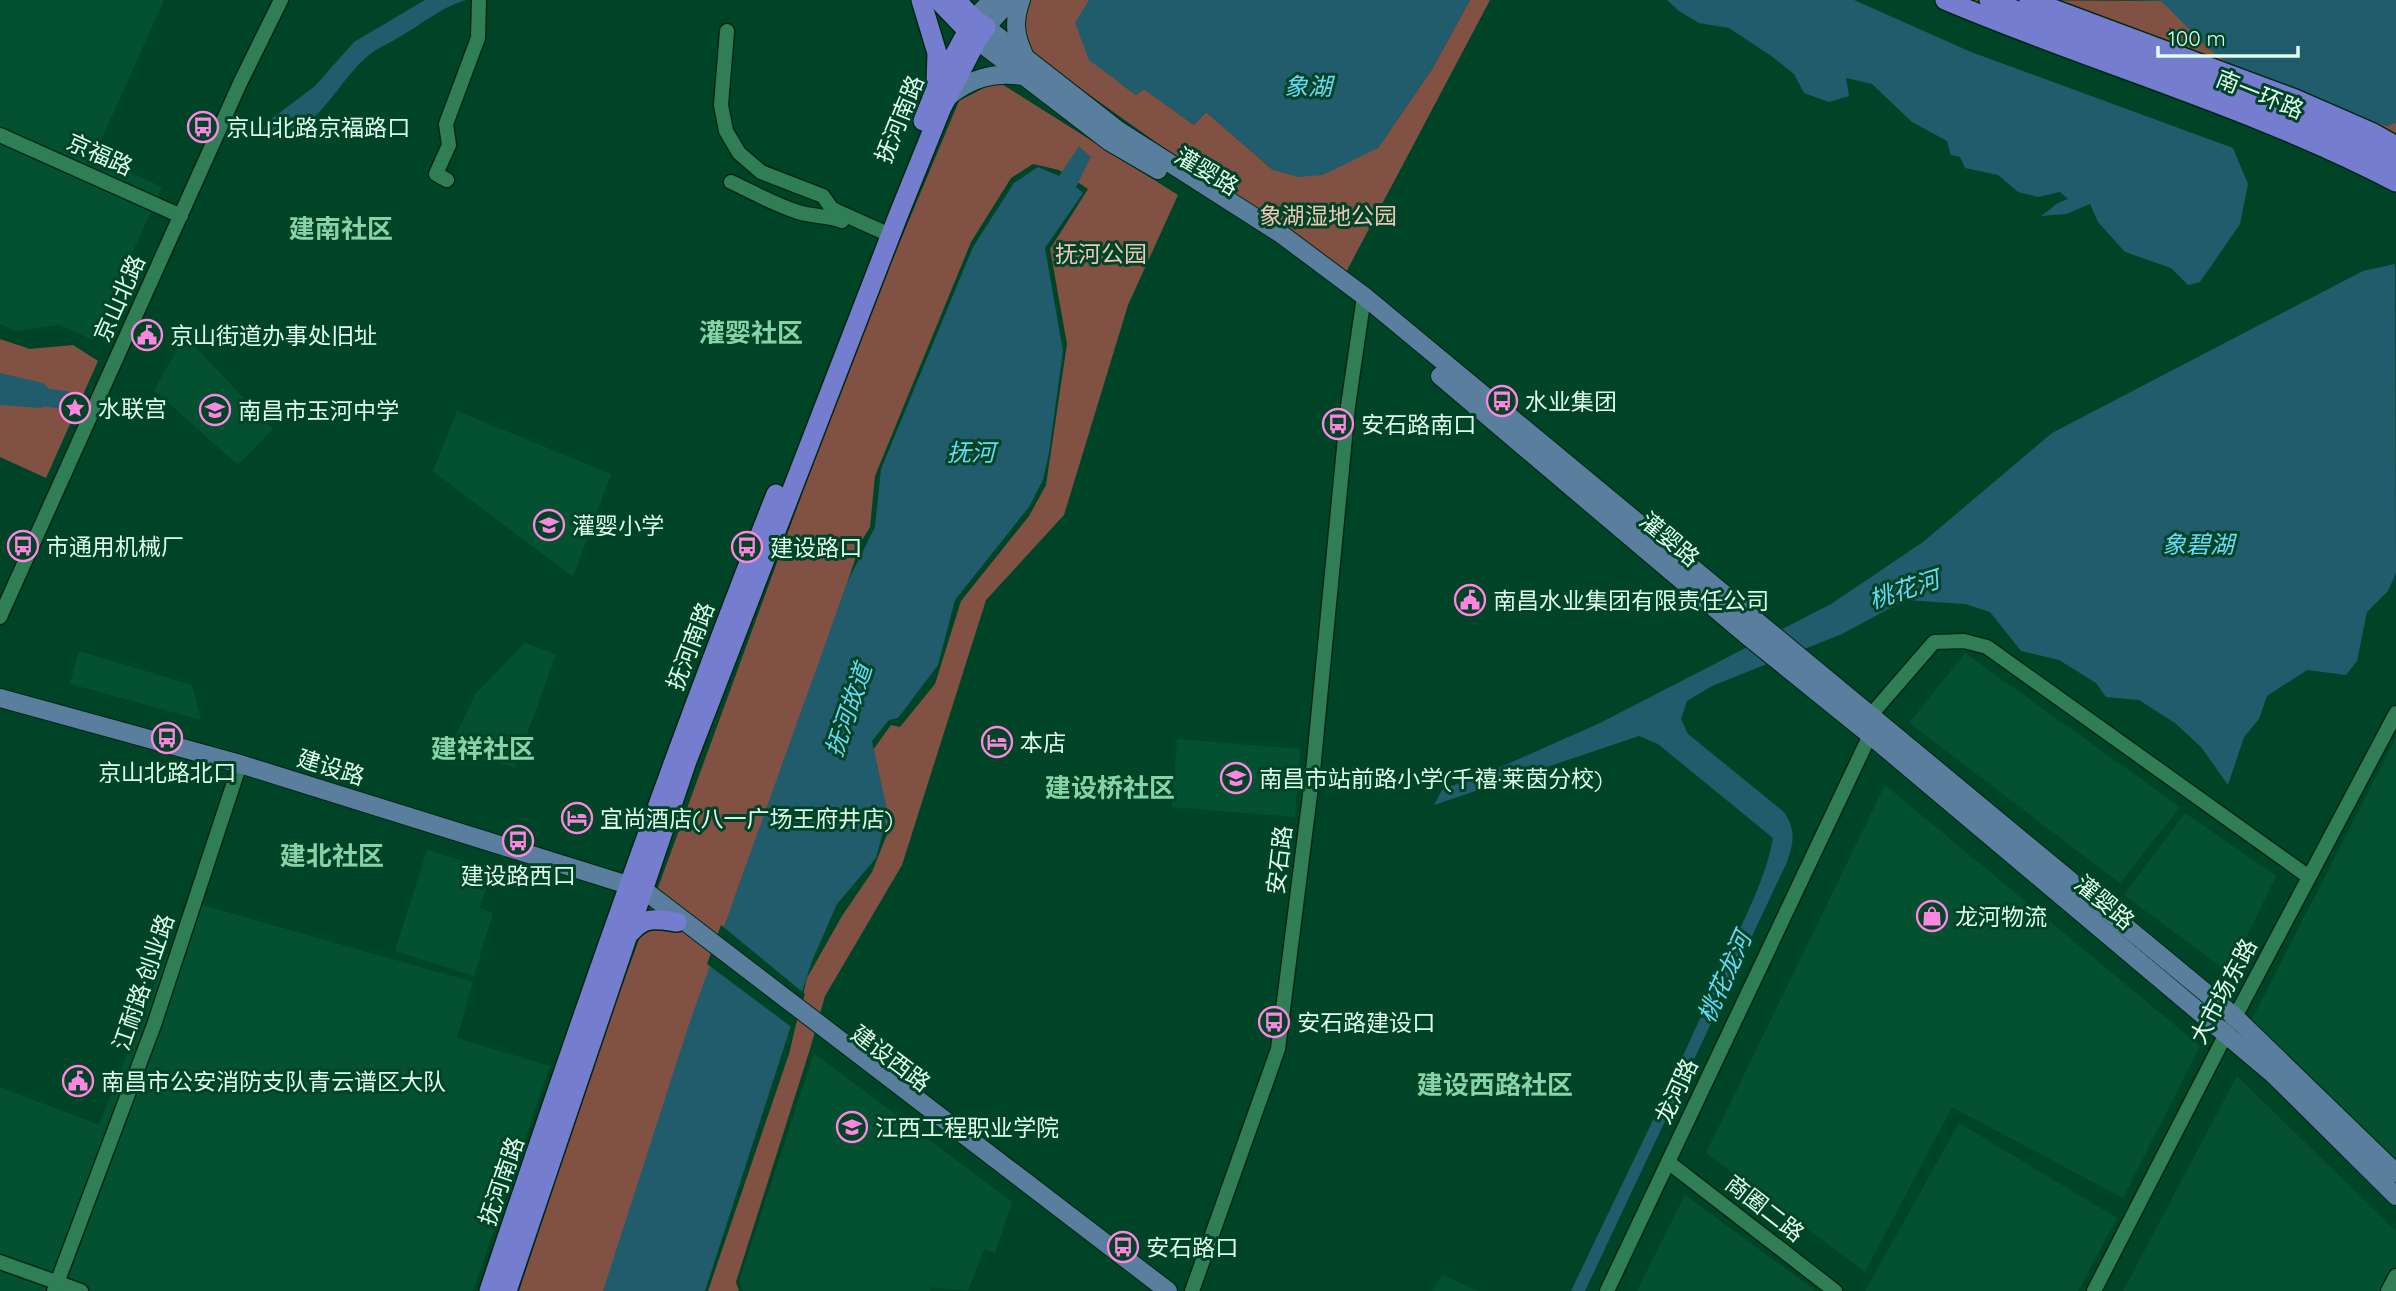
<svg xmlns="http://www.w3.org/2000/svg" width="2396" height="1291" viewBox="0 0 2396 1291" font-family="Quicksand,'Noto Sans SC',sans-serif">
	<rect width="100%" height="100%" fill="#004427"/>
	<g fill="#045131">
		<polygon points="0,0 164,0 94,156 162,187 93,340 59,325 15,331 0,324"/>
		<polygon points="185,336 273,429 238,465 154,390"/>
		<polygon points="457,411 611,474 573,577 433,471"/>
		<polygon points="525,643 556,654 515,767 449,750 476,693"/>
		<polygon points="79,651 192,685 201,720 70,684"/>
		<polygon points="1965,653 2180,807 2120,883 1909,723"/>
		<polygon points="2396,738 2396,1160 2250,1023"/>
		<polygon points="1177,739 1300,749 1295,817 1172,807"/>
		<polygon points="1885,785 2200,1046 2123,1198 1952,1107 1865,1272 1706,1153"/>
		<polygon points="2185,813 2276,876 2229,973 2124,895"/>
		<polygon points="427,850 492,870 480,908 493,913 474,976 395,951"/>
		<polygon points="188,901 473,982 457,1038 550,1066 473,1291 0,1291 0,1087 99,1125"/>
		<polygon points="814,1053 1012,1202 995,1253 984,1249 968,1291 932,1287 930,1291 743,1291 739,1282"/>
		<polygon points="2237,1076 2396,1231 2396,1291 2123,1291"/>
		<polygon points="1959,1123 2117,1218 2078,1291 1865,1291"/>
		<polygon points="1685,1195 1816,1291 1637,1291"/>
		<polygon points="1442,1275 1478,1291 1432,1291"/>
	</g>
	<g fill="#815243">
		<path d="M1029 0H1089L1120 83 1136 95 1144 89 1194 125 1206 112 1273 170 1378 148 1432 69 1470 0H1490L1344 276 1032 54C1021 32 1021 23 1029 0Z"/>
		<polygon points="1956,0 2161,1 2375,121 2387,126 2396,122 2396,143"/>
		<polygon points="997,81 1178,195 1128,305 1064,515 986,600 902,865 825,996 810,1049 736,1282 739,1291 708,1291 789,1054 807,978 842,916 872,872 888,832 870,754 891,725 900,727 935,684 961,601 1029,516 1046,485 1067,344 1050,249 1088,189 1059,170 1033,164 1011,178 971,242 875,476 870,527 861,542 606,1291 519,1291 603,1038 855,349 959,101"/>
		<polygon points="0,339 30,349 73,345 98,361 46,478 0,457"/>
	</g>
	<g fill="#205c6c">
		<path d="M425 0H467C444 5 421 25 401 36 390 43 377 48 368 56 338 79 309 150 261 137L266 123 315 86 354 42Z"/>
		<polygon points="1089,0 1470,0 1432,69 1378,148 1323,175 1298,177 1273,170 1206,112 1194,125 1144,89 1136,95 1089,60 1075,23"/>
		<polygon points="1667,0 1854,0 1971,52 2233,148 2248,184 2240,224 2200,282 2188,285 2171,268 2125,252 2098,222 2090,204 2066,214 2041,216 2058,203 2068,199 2060,192 2038,197 2018,192 1998,175 1965,168 1960,157 1951,155 1947,141 1912,122 1872,84 1846,78 1849,96 1829,102 1804,93 1794,74 1770,55 1729,28 1699,23 1679,11"/>
		<polygon points="2126,0 2396,0 2396,122 2387,126 2376,122 2374,125 2245,76 2210,50 2161,1"/>
		<polygon points="1079,146 1091,157 1076,187 1083,193 1045,248 1063,351 1049,453 1043,480 1029,507 955,600 938,665 898,718 889,720 872,741 888,814 876,858 837,904 812,961 705,1291 603,1291 688,1027 847,583 875,527 881,469 973,247 1014,183 1038,167 1059,176"/>
		<path d="M2395 264 2396 573 2388 591 2367 612 2357 661 2346 675 2307 670 2267 696 2259 719 2244 737 2228 785 2201 747 2175 723 2139 700 2106 697 2096 683 2059 660 2021 651 1990 612 1965 604 1905 600 1842 634 1712 686 1687 701 1681 719 1688 734 1784 812C1796 830 1794 842 1787 862L1585 1291H1571C1623 1182 1677 1073 1725 962 1742 922 1766 880 1773 838L1658 744 1639 736 1434 805 1442 790 1503 766 1600 723 1831 604 1923 542 2052 433 2363 271Z"/>
		<polygon points="0,373 43,383 60,400 40,408 0,405"/>
	</g>
	<polygon fill="#004427" points="721,925 805,994 794,1029 707,964"/>
	<g fill="none" stroke-linecap="round" stroke-linejoin="round">
		<polyline stroke="#205c6c" stroke-width="18" points="0,392 65,400"/>
		<g stroke="#002713" stroke-width="17">
			<g id="minor">
				<polyline points="727,31 721,105 726,131 739,153 761,172 823,196 832,209 881,231"/>
				<polyline points="0,135 181,216"/>
				<polyline points="447,180 436,174 449,145 446,124 478,38 479,0"/>
				<path d="M731 182C753 192 775 205 798 212 813 217 828 215 842 221"/>
				<polyline points="0,617 241,81 281,0"/>
				<polyline points="1668,1162 1835,1291"/>
				<polyline points="0,1262 81,1291"/>
				<polyline points="54,1291 154,1025 240,764"/>
				<polyline points="1192,1291 1278,1049 1313,771 1348,406 1364,296"/>
				<polyline points="1607,1291 1870,735 1876,709 1934,642 1964,641 1987,647 2309,877"/>
				<polyline points="2094,1291 2226,1034 2396,713"/>
				<polyline points="2388,1291 2396,1276"/>
			</g>
		</g>
		<g stroke="#002713" stroke-width="20">
			<g id="major">
				<polyline points="1011,0 986,27 1118,130 1281,234 1364,296 2235,1017 2396,1173"/>
				<path d="M1021 0C1013 22 1015 36 1025 57"/>
				<polyline points="974,19 992,0"/>
				<polyline points="977,40 1110,142 1158,170"/>
				<path d="M948 97C971 78 993 72 1022 76"/>
				<polyline points="1440,376 1745,634 1870,735 2273,1074 2396,1196"/>
				<polyline points="0,698 240,764 644,890 1168,1291"/>
			</g>
		</g>
		<g stroke="#002713" stroke-width="22">
			<g id="highway">
				<polyline points="921,0 937,53 936,84"/>
				<polyline points="938,0 962,25"/>
				<path d="M1945 0C2094 63 2252 107 2396 182"/>
				<polyline points="1989,0 2353,140 2396,164"/>
				<polyline points="2029,0 2295,99 2373,133 2396,146"/>
				<polyline points="923,121 935,91 974,19"/>
				<path d="M630 933C645 916 655 919 677 922"/>
				<path d="M489 1291C579 1023 672 756 776 494"/>
				<polyline points="507,1291 687,761 898,216 942,107 977,40 986,27 974,19 956,0"/>
			</g>
		</g>
		<use href="#minor" stroke="#307e56" stroke-width="14"/>
		<use href="#major" stroke="#597e9e" stroke-width="18"/>
		<use href="#highway" stroke="#757ece" stroke-width="19"/>
	</g>
	<defs>
		<g id="bus-ring" transform="scale(1.575)"><circle r="9.5" fill="#004427" stroke="#fe85e0" stroke-width="1.5"/><path d="M-5-6H5V4H4V6H2V4H-2V6H-4V4H-5ZM-3.5-4V0h7V-4ZM-3.5 1.2v1.5H-2V1.2ZM2 1.2v1.5H3.5V1.2Z" fill="#fe85e0"/></g>
		<g id="civic-ring" transform="scale(1.575)"><circle r="9.5" fill="#004427" stroke="#fe85e0" stroke-width="1.5"/><path d="M-.6-6.5H3V-4.5H.6V-3L4-1V1h2V6H-6V1h2V-1L-.6-3ZM-1.2 2.5V6h2.4V2.5Z" fill="#fe85e0"/></g>
		<g id="sight-ring" transform="scale(1.575)"><circle r="9.5" fill="#004427" stroke="#fe85e0" stroke-width="1.5"/><path d="M0-6L1.8-2.2L6-1.7L2.9 1.2L3.7 5.4L0 3.3L-3.7 5.4L-2.9 1.2L-6-1.7L-1.8-2.2Z" fill="#fe85e0"/></g>
		<g id="school-ring" transform="scale(1.575)"><circle r="9.5" fill="#004427" stroke="#fe85e0" stroke-width="1.5"/><path d="M0-5L7-2L0 1L-7-2ZM-4 1L0 2.5L4 1V4Q0 6-4 4Z" fill="#fe85e0"/></g>
		<g id="hotel-ring" transform="scale(1.575)"><circle r="9.5" fill="#004427" stroke="#fe85e0" stroke-width="1.5"/><path d="M-6-4.5h1.5V1H6V5H4.5V3h-9V5H-6ZM-4 0a1.8 1.8 0 1 1 3.6 0ZM.5 0V-2.5h3Q6-2.5 6 0Z" fill="#fe85e0"/></g>
		<g id="shop-ring" transform="scale(1.575)"><circle r="9.5" fill="#004427" stroke="#fe85e0" stroke-width="1.5"/><path d="M-5-2.5h2.3a2.7 3.5 0 0 1 5.4 0H5L5.5 6h-11ZM-1.5-2.5h3a1.5 2.3 0 0 0-3 0Z" fill="#fe85e0"/></g>
		<g id="university-ring" transform="scale(1.575)"><circle r="9.5" fill="#004427" stroke="#fe85e0" stroke-width="1.5"/><path d="M0-5L7-2L0 1L-7-2ZM-4 1L0 2.5L4 1V4Q0 6-4 4Z" fill="#fe85e0"/></g>
	</defs>
	<g fill-rule="evenodd">
		<use href="#bus-ring" x="203" y="127"/>
		<use href="#civic-ring" x="147" y="335"/>
		<use href="#bus-ring" x="1502" y="401"/>
		<use href="#sight-ring" x="75" y="408"/>
		<use href="#school-ring" x="215" y="410"/>
		<use href="#bus-ring" x="1338" y="424"/>
		<use href="#school-ring" x="549" y="525"/>
		<use href="#bus-ring" x="23" y="546"/>
		<use href="#bus-ring" x="747" y="547"/>
		<use href="#civic-ring" x="1470" y="600"/>
		<use href="#bus-ring" x="167" y="738"/>
		<use href="#hotel-ring" x="997" y="742"/>
		<use href="#school-ring" x="1236" y="778"/>
		<use href="#hotel-ring" x="577" y="818"/>
		<use href="#bus-ring" x="518" y="841"/>
		<use href="#shop-ring" x="1932" y="916"/>
		<use href="#bus-ring" x="1274" y="1022"/>
		<use href="#civic-ring" x="78" y="1081"/>
		<use href="#university-ring" x="852" y="1127"/>
		<use href="#bus-ring" x="1123" y="1247"/>
	</g>
	<g text-anchor="middle" dominant-baseline="central" stroke-width="6" stroke-linejoin="round" paint-order="stroke">
		<g font-size="23" fill="#dffdea" stroke="#004427">
			<text transform="translate(2260 94) rotate(22)">南一环路</text>
			<text transform="translate(899 119) rotate(-68)">抚河南路</text>
			<text transform="translate(100 154) rotate(24)">京福路</text>
			<text transform="translate(1207 171) rotate(31)">灌婴路</text>
			<text transform="translate(119 298) rotate(-66)">京山北路</text>
			<text transform="translate(1670 539) rotate(40)">灌婴路</text>
			<text transform="translate(690 646) rotate(-69)">抚河南路</text>
			<text transform="translate(331 767) rotate(17)">建设路</text>
			<text transform="translate(1279 860) rotate(-83)">安石路</text>
			<text transform="translate(2105 902) rotate(40)">灌婴路</text>
			<text transform="translate(143 982) rotate(-71)">江耐路·创业路</text>
			<text transform="translate(2223 991) rotate(-62)">大市场东路</text>
			<text transform="translate(891 1058) rotate(37)">建设西路</text>
			<text transform="translate(1676 1091) rotate(-65)">龙河路</text>
			<text transform="translate(501 1181) rotate(-71)">抚河南路</text>
			<text transform="translate(1765 1208) rotate(38)">商圈二路</text>
		</g>
		<g font-size="23" fill="#dffdea" stroke="#004427" text-anchor="start">
			<text x="226" y="127">京山北路京福路口</text>
			<text x="170" y="335">京山街道办事处旧址</text>
			<text x="1525" y="401">水业集团</text>
			<text x="98" y="408">水联宫</text>
			<text x="238" y="410">南昌市玉河中学</text>
			<text x="1361" y="424">安石路南口</text>
			<text x="572" y="525">灌婴小学</text>
			<text x="46" y="546">市通用机械厂</text>
			<text x="770" y="547">建设路口</text>
			<text x="1493" y="600">南昌水业集团有限责任公司</text>
			<text x="1020" y="742">本店</text>
			<text x="167" y="772" text-anchor="middle">京山北路北口</text>
			<text x="1259" y="778">南昌市站前路小学(千禧·莱茵分校)</text>
			<text x="600" y="818">宜尚酒店(八一广场王府井店)</text>
			<text x="518" y="875" text-anchor="middle">建设路西口</text>
			<text x="1955" y="916">龙河物流</text>
			<text x="1297" y="1022">安石路建设口</text>
			<text x="101" y="1081">南昌市公安消防支队青云谱区大队</text>
			<text x="875" y="1127">江西工程职业学院</text>
			<text x="1146" y="1247">安石路口</text>
		</g>
		<g font-size="23" fill="#f1c4b6" stroke="#004427">
			<text x="1328" y="215">象湖湿地公园</text>
			<text x="1101" y="253">抚河公园</text>
		</g>
		<g font-size="24" font-style="italic" fill="#68daf8" stroke="#004427">
			<text x="1308" y="86">象湖</text>
			<text x="971" y="452">抚河</text>
			<text x="2198" y="544">象碧湖</text>
			<text transform="translate(1904 589) rotate(-18)">桃花河</text>
			<text transform="translate(848 710) rotate(-71)">抚河故道</text>
			<text transform="translate(1724 977) rotate(-66)">桃花龙河</text>
		</g>
		<g font-size="26" font-weight="bold" fill="#86d3a6" stroke="#004427">
			<text x="341" y="228">建南社区</text>
			<text x="751" y="332">灌婴社区</text>
			<text x="483" y="748">建祥社区</text>
			<text x="1110" y="787">建设桥社区</text>
			<text x="332" y="855">建北社区</text>
			<text x="1495" y="1084">建设西路社区</text>
		</g>
	</g>
	<path d="M2158 46v10h140v-10" fill="none" stroke="#dffdea" stroke-width="3.5"/>
	<text x="2168" y="46" font-size="21" fill="#dffdea" stroke="#004427" stroke-width="5" paint-order="stroke">100 m</text>
</svg>
